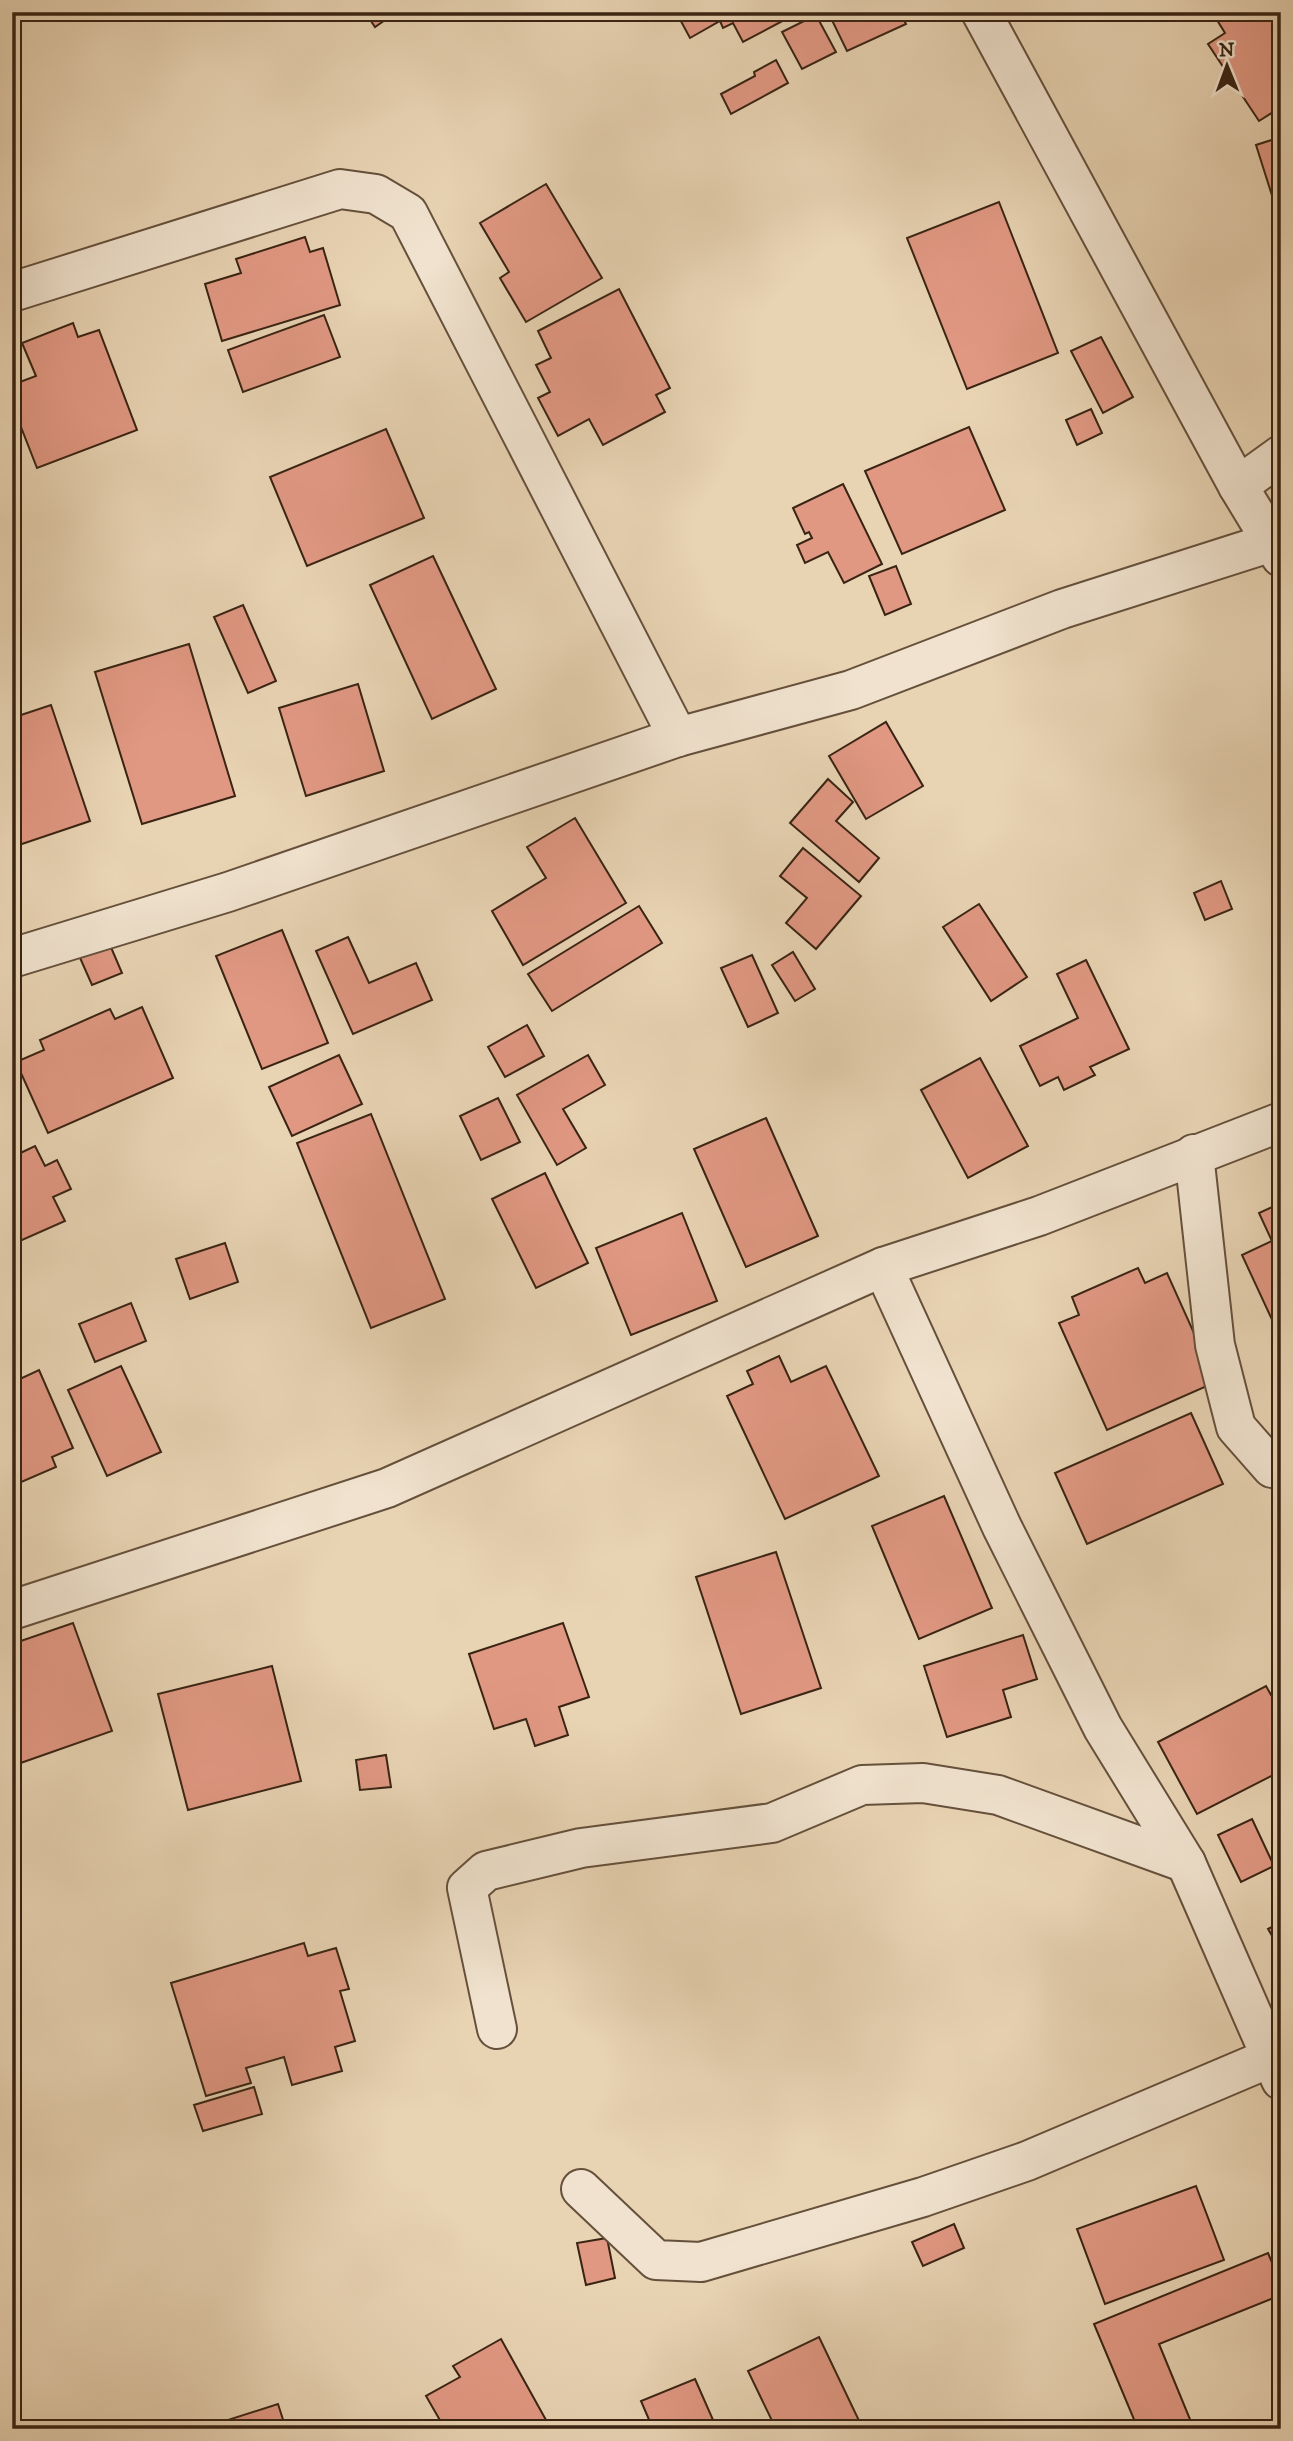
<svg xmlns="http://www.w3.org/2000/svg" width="1293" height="2441" viewBox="0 0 1293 2441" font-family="'IM FELL DW Pica',serif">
	<rect width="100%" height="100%" fill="#e8d3b3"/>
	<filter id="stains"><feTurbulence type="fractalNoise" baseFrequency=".00286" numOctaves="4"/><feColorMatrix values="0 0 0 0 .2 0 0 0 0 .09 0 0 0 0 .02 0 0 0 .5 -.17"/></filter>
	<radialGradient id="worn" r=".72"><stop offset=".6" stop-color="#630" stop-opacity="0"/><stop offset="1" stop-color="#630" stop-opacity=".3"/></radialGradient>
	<g fill="#e19883" stroke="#392413" stroke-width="2">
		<polygon points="365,12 395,12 395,13 375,27"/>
		<polygon points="676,12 787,12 790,17 743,42 733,23 723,28 720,21 690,38"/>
		<polygon points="828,12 900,12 906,24 847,51"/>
		<polygon points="1212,12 1281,12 1281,107 1259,121 1208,44 1225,33"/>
		<polygon points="816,15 836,52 802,69 782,32"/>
		<polygon points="776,60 788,83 731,114 721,94 755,76 754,72"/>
		<polygon points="1281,137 1281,224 1256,145"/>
		<polygon points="546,184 602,278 526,322 500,278 509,272 480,223"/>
		<polygon points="999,202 1058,353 967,389 907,238"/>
		<polygon points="305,237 310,252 323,248 340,305 222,341 205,284 241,273 236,259"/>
		<polygon points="619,289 670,388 656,395 665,412 603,445 589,419 558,436 538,398 550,392 536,365 551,358 538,331"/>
		<polygon points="324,315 340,357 243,392 228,350"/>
		<polygon points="73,323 78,337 99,330 137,430 37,468 12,404 12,385 36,376 22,343"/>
		<polygon points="1101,337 1133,397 1103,413 1071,351"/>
		<polygon points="1091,409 1102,433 1077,445 1066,420"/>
		<polygon points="969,427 1005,510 902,554 865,471"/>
		<polygon points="386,429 424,518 307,566 270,477"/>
		<polygon points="843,484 882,564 844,583 828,552 805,563 797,545 812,538 809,532 805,534 793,508"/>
		<polygon points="433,556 496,689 432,719 370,585"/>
		<polygon points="896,566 911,604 885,615 869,576"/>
		<polygon points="243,605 276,681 248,693 214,617"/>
		<polygon points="189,644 235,796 142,824 95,672"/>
		<polygon points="358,684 384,771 306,796 279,708"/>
		<polygon points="51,705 90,821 19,845 12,825 12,718"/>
		<polygon points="886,722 923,786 866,819 829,756"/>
		<polygon points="828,779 853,802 836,821 879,858 859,882 790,823"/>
		<polygon points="575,818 626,903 523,965 492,911 546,878 527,847"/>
		<polygon points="803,848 861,896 816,949 786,923 807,898 780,876"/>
		<polygon points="1221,881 1232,909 1205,920 1194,893"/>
		<polygon points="979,904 1027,977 991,1001 943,927"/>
		<polygon points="639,906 662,943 552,1011 528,974"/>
		<polygon points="282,930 328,1043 262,1069 216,956"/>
		<polygon points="348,937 369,983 416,963 432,1000 353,1034 316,951"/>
		<polygon points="107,938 122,973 92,985 77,951"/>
		<polygon points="793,952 815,989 795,1001 772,965"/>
		<polygon points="752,955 778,1013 748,1027 721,968"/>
		<polygon points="1086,960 1129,1049 1090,1067 1095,1075 1064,1090 1058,1077 1040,1086 1020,1046 1078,1018 1057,974"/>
		<polygon points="142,1007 173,1078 48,1133 16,1062 44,1050 40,1040 110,1009 115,1019"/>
		<polygon points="527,1025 544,1056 505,1077 488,1047"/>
		<polygon points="339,1055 362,1104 292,1136 269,1087"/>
		<polygon points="588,1055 605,1085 563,1109 586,1148 557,1165 517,1095"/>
		<polygon points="980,1058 1028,1146 968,1178 921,1090"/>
		<polygon points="498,1098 520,1142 481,1160 460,1116"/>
		<polygon points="371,1114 445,1299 371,1328 297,1143"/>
		<polygon points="766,1118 818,1236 746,1267 694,1149"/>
		<polygon points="35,1146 45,1166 57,1160 71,1189 53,1197 65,1221 13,1244 12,1157"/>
		<polygon points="545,1173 588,1263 536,1288 492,1199"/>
		<polygon points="1281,1203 1281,1323 1275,1326 1242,1255 1272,1241 1259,1213"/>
		<polygon points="682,1213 717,1301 631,1335 596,1248"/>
		<polygon points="225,1243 238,1282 190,1299 176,1259"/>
		<polygon points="1138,1268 1145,1283 1167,1273 1216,1382 1107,1430 1059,1323 1079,1315 1072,1297"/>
		<polygon points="131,1303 146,1341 95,1362 79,1324"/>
		<polygon points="779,1356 791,1382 826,1366 879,1476 785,1519 727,1396 753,1384 747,1371"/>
		<polygon points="121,1366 161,1452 107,1476 68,1390"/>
		<polygon points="39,1370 73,1448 52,1457 56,1467 12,1486 12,1378 18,1376 20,1379"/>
		<polygon points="1191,1413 1223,1484 1087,1544 1055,1473"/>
		<polygon points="944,1496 992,1608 919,1639 872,1526"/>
		<polygon points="776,1552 821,1688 741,1714 696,1577"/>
		<polygon points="73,1623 112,1731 12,1766 12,1644"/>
		<polygon points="563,1623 589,1697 559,1707 568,1735 535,1746 526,1719 494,1729 469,1654"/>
		<polygon points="1023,1635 1037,1679 1003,1690 1011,1717 947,1737 924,1666"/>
		<polygon points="272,1666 301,1781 188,1810 158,1694"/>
		<polygon points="1266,1686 1271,1695 1281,1690 1281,1771 1197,1814 1158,1742"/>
		<polygon points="386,1755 391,1787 360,1790 356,1760"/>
		<polygon points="1252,1819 1274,1866 1241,1882 1218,1835"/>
		<polygon points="1281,1922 1281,1951 1268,1929"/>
		<polygon points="304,1943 308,1956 336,1948 349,1989 340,1991 355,2041 335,2047 342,2071 292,2085 284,2057 246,2068 251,2083 206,2096 171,1983"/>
		<polygon points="254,2087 262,2114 203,2131 194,2105"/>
		<polygon points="1196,2186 1224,2260 1105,2304 1077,2229"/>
		<polygon points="954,2224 964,2248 923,2266 912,2242"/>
		<polygon points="607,2238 615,2278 586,2285 577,2243"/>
		<polygon points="1268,2253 1281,2284 1281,2295 1159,2344 1194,2429 1138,2429 1094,2324"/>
		<polygon points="819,2337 863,2429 776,2429 748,2371"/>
		<polygon points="501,2339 551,2429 445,2429 426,2396 460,2377 453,2366"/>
		<polygon points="695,2379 717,2429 653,2429 641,2401"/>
		<polygon points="278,2404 286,2429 200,2429"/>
	</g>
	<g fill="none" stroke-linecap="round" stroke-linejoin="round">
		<g stroke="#65503b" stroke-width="42">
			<g id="street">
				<polyline points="981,12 1238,486 1281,557"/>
				<polyline points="12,292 340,189 376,194 408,213 678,737"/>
				<polyline points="1238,486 1281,455"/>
				<polyline points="12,958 228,892 678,737 851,690 1062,609 1272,542"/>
				<polyline points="1194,1154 1215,1345 1236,1427 1272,1468 1281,1469"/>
				<polyline points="883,1267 1002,1527 1103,1728 1186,1863 1281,2080"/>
				<polyline points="12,1610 387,1488 883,1267 1039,1216 1281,1122"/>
				<polyline points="497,2029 467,1888 486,1871 581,1848 772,1823 862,1785 923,1783 998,1795 1186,1863"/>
				<polyline points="581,2189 656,2260 701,2262 923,2197 1027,2161 1272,2057"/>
			</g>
		</g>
		<use href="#street" stroke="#f0e2ce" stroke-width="38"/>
	</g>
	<rect width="1293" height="2441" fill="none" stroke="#e8d3b3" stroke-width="42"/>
	<rect x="14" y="14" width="1265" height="2413" fill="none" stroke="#392413" stroke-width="3.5"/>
	<rect x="21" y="21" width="1251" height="2399" fill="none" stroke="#392413" stroke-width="2"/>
	<g transform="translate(1227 66) rotate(359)" stroke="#f0e2ce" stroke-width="5" paint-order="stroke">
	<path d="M0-5L12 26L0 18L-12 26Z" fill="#392413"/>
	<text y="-10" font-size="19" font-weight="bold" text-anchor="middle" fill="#392413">N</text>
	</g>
	<rect width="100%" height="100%" filter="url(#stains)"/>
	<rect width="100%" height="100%" fill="url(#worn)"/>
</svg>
